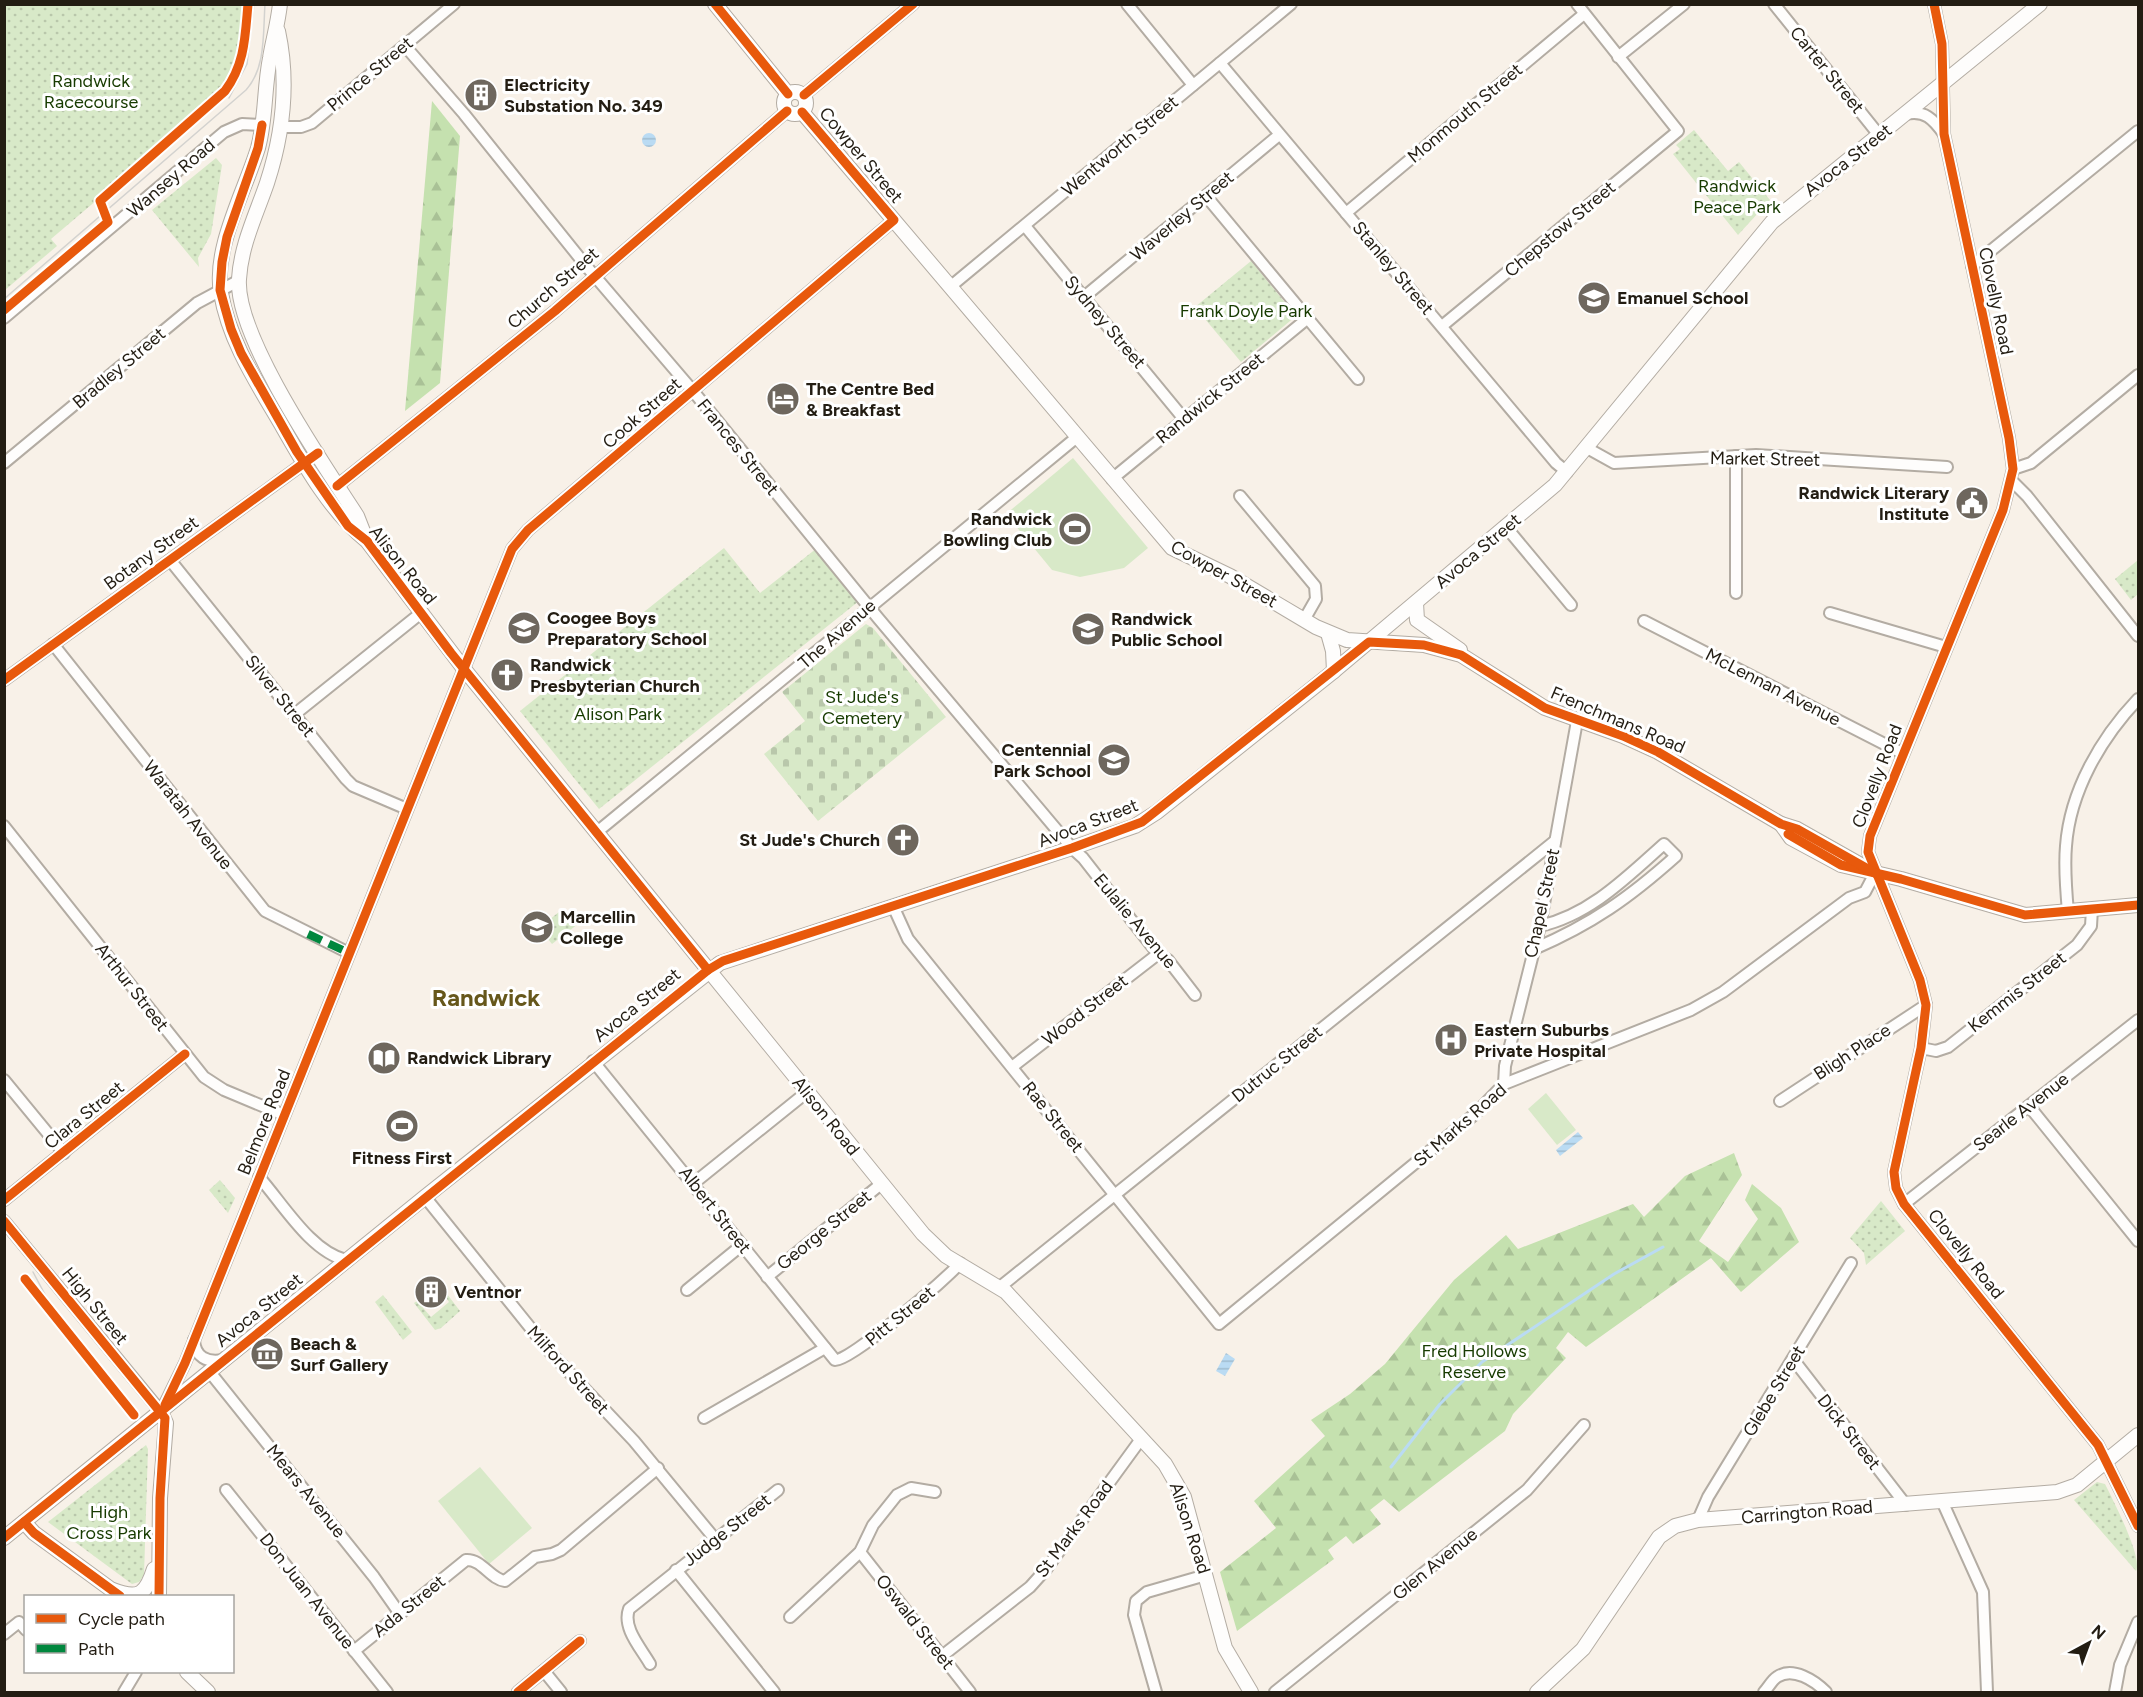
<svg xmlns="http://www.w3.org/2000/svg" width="2143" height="1697" viewBox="0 0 2143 1697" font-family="Figtree,sans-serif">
	<defs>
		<pattern id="green-dots" width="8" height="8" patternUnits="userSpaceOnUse" patternTransform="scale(1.5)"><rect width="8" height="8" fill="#d8e9c8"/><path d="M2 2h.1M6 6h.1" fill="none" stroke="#b9c7ab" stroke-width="1.8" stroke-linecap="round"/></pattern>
		<pattern id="forest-firs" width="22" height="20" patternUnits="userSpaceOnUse" patternTransform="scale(1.5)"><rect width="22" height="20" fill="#c5e1af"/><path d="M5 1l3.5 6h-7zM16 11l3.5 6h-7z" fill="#a9c196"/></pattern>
		<pattern id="cemetery-stones" width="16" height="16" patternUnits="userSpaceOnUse" patternTransform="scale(1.5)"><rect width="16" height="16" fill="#d8e9c8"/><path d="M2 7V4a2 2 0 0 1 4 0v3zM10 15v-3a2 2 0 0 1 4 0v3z" fill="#b9c7ab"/></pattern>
		<pattern id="water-rules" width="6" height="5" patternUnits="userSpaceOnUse" patternTransform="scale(1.5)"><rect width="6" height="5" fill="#badbf3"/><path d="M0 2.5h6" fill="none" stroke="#a0bccf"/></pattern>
	</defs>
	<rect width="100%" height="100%" fill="#f8f1e8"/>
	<g fill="url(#green-dots)">
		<polygon points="5,4 244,5 240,43 233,72 211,103 51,239 57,246 5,290"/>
		<polygon points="1694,130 1728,171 1739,162 1770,200 1738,235 1673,154 1680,149 1676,145"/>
		<polygon points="216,158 222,165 211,234 198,258 199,267 152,210"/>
		<polygon points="1251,261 1296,316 1241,362 1195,307"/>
		<polygon points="724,548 760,593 817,548 859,601 599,809 520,711"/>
		<polygon points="2138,560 2138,594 2131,600 2115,579"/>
		<polygon points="564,908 578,924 552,944 539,928"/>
		<polygon points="220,1180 235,1198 228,1213 209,1190"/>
		<polygon points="1881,1201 1905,1231 1866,1265 1864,1253 1850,1238"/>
		<polygon points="447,1294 460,1311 441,1328 435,1330 414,1303 417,1301 431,1317 449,1302 445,1296"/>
		<polygon points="383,1295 412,1332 403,1340 375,1302"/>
		<polygon points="146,1445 148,1449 144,1575 139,1582 132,1584 48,1522"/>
		<path d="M2097 1482 2105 1484C2113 1500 2143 1558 2136 1571L2074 1500Z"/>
	</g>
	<g fill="url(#forest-firs)">
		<polygon points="432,101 460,136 440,383 405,411"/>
		<polygon points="1734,1153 1742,1175 1699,1241 1728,1262 1758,1219 1745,1200 1752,1184 1781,1208 1799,1242 1741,1292 1711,1258 1586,1347 1568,1332 1556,1348 1566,1358 1513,1414 1505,1431 1399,1512 1384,1499 1370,1510 1381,1524 1353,1544 1346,1536 1328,1550 1334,1559 1237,1631 1220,1572 1276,1528 1254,1501 1325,1436 1311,1420 1350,1394 1385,1364 1454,1280 1506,1235 1518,1249 1633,1204 1644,1217 1685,1176"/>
	</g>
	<polygon fill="url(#cemetery-stones)" points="866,624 873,628 946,717 818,821 764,754 805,721 782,692"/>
	<g fill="#d8e9c8">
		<polygon points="1073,458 1148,548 1124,568 1080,577 1052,570 1006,514"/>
		<polygon points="1546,1093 1576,1130 1557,1145 1528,1109"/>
		<polygon points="480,1467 532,1528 489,1564 438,1501"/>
	</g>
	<g fill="url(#water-rules)">
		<circle cx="649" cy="140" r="7"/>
		<polygon points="1578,1132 1583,1138 1560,1156 1556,1150"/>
		<polygon points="1226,1353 1235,1359 1225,1376 1216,1371"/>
	</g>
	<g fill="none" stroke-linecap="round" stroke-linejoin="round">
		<polyline stroke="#badbf3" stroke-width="3" points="1391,1467 1440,1404 1482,1362 1614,1274 1663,1247"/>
		<g stroke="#b3aca3" stroke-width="14">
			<g id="minor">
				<polyline points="1127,4 1193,85"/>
				<polyline points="1774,4 1879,135"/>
				<polyline points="1934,4 1942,44 1944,134 2009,438 2013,469 2003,510 1870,836 1868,852 1920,980 1926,1005 1921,1048 1894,1172 1896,1188 1904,1204 2098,1445 2138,1526"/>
				<polyline points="405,46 464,114 587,267 693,391 878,618 1072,848 1083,858 1158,954 1168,960 1195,995"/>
				<polyline points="1618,57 1684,4"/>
				<polyline points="1220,63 1556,463 1567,472"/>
				<polyline points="804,95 913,4"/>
				<path d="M1906 114C1925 110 1933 119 1944 134"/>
				<polyline points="280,127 301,127 312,123 454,4"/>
				<polyline points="1206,196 1358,379"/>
				<polyline points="1346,213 1584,14"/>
				<polyline points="1025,226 1184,419"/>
				<polyline points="1972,266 2138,131"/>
				<polyline points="950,287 1291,4"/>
				<polyline points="1084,297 1279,135"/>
				<polyline points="4,318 224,132 242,124 262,125"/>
				<polyline points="1442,326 1678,131 1577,4"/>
				<polyline points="1587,448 1614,463 1756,455 1947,467"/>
				<polyline points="4,463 197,303 238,281"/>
				<polyline points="2013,469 2031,463 2138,375"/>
				<polyline points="1112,479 1308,318"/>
				<polyline points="2011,480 2027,496 2138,636"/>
				<polyline points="337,486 555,311 787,111"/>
				<polyline points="1240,496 1315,586 1316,599 1304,620"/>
				<polyline points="1506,527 1571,605"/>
				<polyline points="170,560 346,779 353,786 407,809"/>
				<polyline points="1736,593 1736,456"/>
				<polyline points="1830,613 1946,647"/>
				<polyline points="1644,621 1902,753"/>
				<polyline points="53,644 265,911 349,953"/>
				<polyline points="4,680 318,453"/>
				<polyline points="295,714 421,613"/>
				<polyline points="4,826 204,1077 224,1090 284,1115"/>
				<polyline points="597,832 1077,437"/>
				<polyline points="893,906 908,939 1219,1324 1475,1114 1504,1084 1691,1010 1723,992 1849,898 1865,892 1875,873"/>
				<path d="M2068 912C2066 890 2064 868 2066 846 2070 791 2101 738 2138 699"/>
				<path d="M1534 949C1592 924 1629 898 1676 856L1664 844C1628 876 1590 915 1540 926"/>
				<polyline points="1921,1048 1936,1051 1948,1047 2077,945 2091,926 2092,909"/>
				<path d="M593 1061 835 1360C848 1363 948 1278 960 1263"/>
				<polyline points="1012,1067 1158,954"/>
				<polyline points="4,1080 64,1153"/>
				<polyline points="1504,1084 1505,1066 1540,926 1577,721"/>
				<polyline points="1780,1101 1926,1005"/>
				<polyline points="2029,1106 2138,1241"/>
				<path d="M259 1177C283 1204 311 1252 346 1260"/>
				<polyline points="694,1183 807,1092"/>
				<polyline points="425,1197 549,1351 634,1441 715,1539"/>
				<polyline points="4,1200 185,1054"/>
				<polyline points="1904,1204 2138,1020"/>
				<polyline points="4,1221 161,1412 185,1363 512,549 528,530 894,220"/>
				<polyline points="767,1277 881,1184"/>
				<polyline points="1000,1287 1555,841"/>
				<polyline points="687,1290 742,1245"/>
				<path d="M194 1340C195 1357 207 1363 223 1360"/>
				<polyline points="1793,1359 1906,1505"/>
				<polyline points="209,1371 374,1577 400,1614"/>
				<polyline points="704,1418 825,1348"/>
				<polyline points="226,1490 387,1692"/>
				<polyline points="1942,1501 1983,1592 1987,1692"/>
				<polyline points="1698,1520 1708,1497 1851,1263"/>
				<polyline points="860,1552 970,1692"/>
				<polyline points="676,1570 774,1692"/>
				<polyline points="790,1617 860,1552 873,1525 897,1495 911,1488 935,1492"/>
				<polyline points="4,1634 19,1622 26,1630"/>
				<path d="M354 1651 466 1560C482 1559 490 1579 505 1581L535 1557 552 1554 561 1550 658 1468"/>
				<polyline points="942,1656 1030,1587 1047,1568 1141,1439"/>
				<path d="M650 1664C641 1648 622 1628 629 1609L778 1490"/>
				<polyline points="544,1671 561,1692"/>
				<polyline points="124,1692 136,1672"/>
				<polyline points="518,1692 580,1641"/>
				<polyline points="1156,1692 1134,1615 1136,1601 1147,1592 1206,1575"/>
				<polyline points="1275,1692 1527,1490 1584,1425"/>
				<path d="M1764 1692C1768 1688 1772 1680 1777 1677 1793 1666 1815 1681 1826 1692"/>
				<polyline points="2115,1692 2120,1665 2138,1622"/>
			</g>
		</g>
		<g stroke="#b3aca3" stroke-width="16">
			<g id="major">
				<path d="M280 4C278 23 273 40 270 58 264 88 266 119 258 148 245 191 213 248 221 293 229 341 257 383 281 424 305 466 330 511 367 541L464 669 923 1234 946 1256 1006 1292 1165 1464 1184 1497 1225 1648 1251 1692"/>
				<polyline points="715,4 788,94"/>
				<path d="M278 31C289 82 283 134 267 183 256 215 241 245 239 279 235 336 324 465 357 516L366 539"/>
				<circle cx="795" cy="103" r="11"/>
				<polyline points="802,112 1172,548 1230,576 1316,627 1347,640 1424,645 1461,655 1545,708 1623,736 1658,752 1781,824 1797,829 1875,873"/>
				<polyline points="1416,603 1417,620 1460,650"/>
				<polyline points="1328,633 1333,651 1334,671"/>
				<polyline points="1781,824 1791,838 1841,865 1901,879 2025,915 2138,905"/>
				<polyline points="24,1522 34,1533 120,1596"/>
				<polyline points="4,1538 425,1197 720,963 1072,848 1135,826 1157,812 1334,671 1555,485 1772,222 2040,4"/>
				<path d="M113 1590C139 1600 146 1594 154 1569"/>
				<polyline points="159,1596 160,1498 166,1423 161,1412"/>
				<polyline points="187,1672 208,1692"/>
				<polyline points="1537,1692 1583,1649 1659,1537 1675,1526 1698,1520 2057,1492 2077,1485 2138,1435"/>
			</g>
		</g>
		<use href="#minor" stroke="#fefdfc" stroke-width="10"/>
		<use href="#major" stroke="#fefdfc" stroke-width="14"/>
		<g stroke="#d3d2cf" stroke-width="1.5">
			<polyline points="229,98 247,64 254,4"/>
			<path d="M4 299 246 90C266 68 263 33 265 4"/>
			<polyline points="4,1229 132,1386"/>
			<polyline points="33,1272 49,1302 123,1394"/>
		</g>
		<polyline stroke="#00873e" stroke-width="8" stroke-dasharray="15 8" stroke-linecap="butt" points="308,934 349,953"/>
		<g stroke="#fff" stroke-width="13">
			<g id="cycleway">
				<polyline points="715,4 788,94"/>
				<polyline points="1934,4 1942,44 1944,134 2009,438 2013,469 2003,510 1870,836 1868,852 1920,980 1926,1005 1921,1048 1894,1172 1896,1188 1904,1204 2098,1445 2138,1526"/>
				<polyline points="804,95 913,4"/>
				<polyline points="262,125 258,148 227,237 222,262 220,290 231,329 241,353 297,452 348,526 367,541 451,653 708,970"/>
				<path d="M4 310 108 222 100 201 225 91C245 64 245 37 248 4"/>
				<polyline points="337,486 555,311 787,111"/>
				<polyline points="4,680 318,453"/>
				<polyline points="1788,834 1841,865 1901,879 2025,915 2138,905"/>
				<polyline points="4,1200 185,1054"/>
				<polyline points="4,1221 165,1418 160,1498 159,1596"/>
				<polyline points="25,1279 134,1415"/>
				<polyline points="165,1405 185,1363 512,549 528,530 894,220 802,112"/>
				<polyline points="24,1522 34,1533 120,1596"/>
				<polyline points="4,1538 708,970 723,961 1072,848 1142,822 1369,642 1424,645 1461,655 1545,708 1623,736 1658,752 1781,824 1797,829 1875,873"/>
				<polyline points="518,1692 580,1641"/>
			</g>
		</g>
		<use href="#cycleway" stroke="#e8590c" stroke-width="9"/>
	</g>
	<defs>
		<g id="building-disc" transform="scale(1.725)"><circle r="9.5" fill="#6e675e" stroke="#fff"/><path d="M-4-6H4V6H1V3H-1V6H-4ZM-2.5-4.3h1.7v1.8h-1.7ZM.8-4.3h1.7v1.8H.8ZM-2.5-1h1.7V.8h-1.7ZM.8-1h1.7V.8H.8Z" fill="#fff"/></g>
		<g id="school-disc" transform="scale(1.725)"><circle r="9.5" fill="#6e675e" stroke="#fff"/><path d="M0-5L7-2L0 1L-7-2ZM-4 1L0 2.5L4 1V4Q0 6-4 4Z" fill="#fff"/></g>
		<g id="hotel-disc" transform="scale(1.725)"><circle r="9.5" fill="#6e675e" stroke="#fff"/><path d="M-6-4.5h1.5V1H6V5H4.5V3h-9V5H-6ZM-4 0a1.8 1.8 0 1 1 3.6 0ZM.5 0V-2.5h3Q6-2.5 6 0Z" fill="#fff"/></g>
		<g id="civic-disc" transform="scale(1.725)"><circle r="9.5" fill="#6e675e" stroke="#fff"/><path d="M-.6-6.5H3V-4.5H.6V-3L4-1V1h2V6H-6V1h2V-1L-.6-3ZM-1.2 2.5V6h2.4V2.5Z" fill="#fff"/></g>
		<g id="stadium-disc" transform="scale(1.725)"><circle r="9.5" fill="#6e675e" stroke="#fff"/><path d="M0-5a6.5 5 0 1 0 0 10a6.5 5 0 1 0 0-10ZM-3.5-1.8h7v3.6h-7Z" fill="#fff"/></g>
		<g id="church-disc" transform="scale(1.725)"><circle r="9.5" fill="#6e675e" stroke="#fff"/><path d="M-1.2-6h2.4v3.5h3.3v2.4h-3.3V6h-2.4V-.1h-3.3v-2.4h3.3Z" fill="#fff"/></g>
		<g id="hospital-disc" transform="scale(1.725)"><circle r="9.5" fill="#6e675e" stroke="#fff"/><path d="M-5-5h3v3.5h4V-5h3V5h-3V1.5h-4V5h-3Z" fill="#fff"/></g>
		<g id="library-disc" transform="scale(1.725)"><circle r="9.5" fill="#6e675e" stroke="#fff"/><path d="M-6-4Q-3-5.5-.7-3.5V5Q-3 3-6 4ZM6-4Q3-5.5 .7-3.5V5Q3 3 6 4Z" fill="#fff"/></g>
		<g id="museum-disc" transform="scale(1.725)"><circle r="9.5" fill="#6e675e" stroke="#fff"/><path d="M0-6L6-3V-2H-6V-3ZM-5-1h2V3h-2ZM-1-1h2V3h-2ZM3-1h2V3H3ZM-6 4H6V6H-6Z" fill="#fff"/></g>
	</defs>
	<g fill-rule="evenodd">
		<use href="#building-disc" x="481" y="95"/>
		<use href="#school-disc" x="1594" y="298"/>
		<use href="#hotel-disc" x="783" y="399"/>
		<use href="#civic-disc" x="1972" y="503"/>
		<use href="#stadium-disc" x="1075" y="529"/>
		<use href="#school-disc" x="524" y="628"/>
		<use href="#school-disc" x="1088" y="629"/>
		<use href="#church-disc" x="507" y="675"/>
		<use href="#school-disc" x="1114" y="760"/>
		<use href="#church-disc" x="903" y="840"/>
		<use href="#school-disc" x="537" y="927"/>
		<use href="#hospital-disc" x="1451" y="1040"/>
		<use href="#library-disc" x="384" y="1058"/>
		<use href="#stadium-disc" x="402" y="1126"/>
		<use href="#building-disc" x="431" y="1292"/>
		<use href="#museum-disc" x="267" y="1354"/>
	</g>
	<g text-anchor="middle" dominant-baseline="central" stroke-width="6" stroke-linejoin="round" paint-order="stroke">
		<g font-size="18" fill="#231d13" stroke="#fff">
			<text transform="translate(1827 70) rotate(51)">Carter Street</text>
			<text transform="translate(370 74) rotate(-40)">Prince Street</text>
			<text transform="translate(1465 113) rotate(-40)">Monmouth Street</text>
			<text transform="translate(1120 146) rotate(-40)">Wentworth Street</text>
			<text transform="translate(861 155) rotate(50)">Cowper Street</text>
			<text transform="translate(1848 160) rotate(-38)">Avoca Street</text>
			<text transform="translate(171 178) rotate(-41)">Wansey Road</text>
			<text transform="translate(1182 216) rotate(-40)">Waverley Street</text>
			<text transform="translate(1560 229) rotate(-40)">Chepstow Street</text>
			<text transform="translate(1393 268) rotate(50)">Stanley Street</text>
			<text transform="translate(553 288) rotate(-41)">Church Street</text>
			<text transform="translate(1996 301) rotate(78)">Clovelly Road</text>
			<text transform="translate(1105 322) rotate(50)">Sydney Street</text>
			<text transform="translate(119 368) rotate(-40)">Bradley Street</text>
			<text transform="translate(1210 398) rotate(-39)">Randwick Street</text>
			<text transform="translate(642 413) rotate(-41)">Cook Street</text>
			<text transform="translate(738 447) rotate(51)">Frances Street</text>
			<text transform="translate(1765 459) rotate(1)">Market Street</text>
			<text transform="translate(1478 551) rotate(-40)">Avoca Street</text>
			<text transform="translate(151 553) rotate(-36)">Botany Street</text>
			<text transform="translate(403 565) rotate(51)">Alison Road</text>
			<text transform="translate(1224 574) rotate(29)">Cowper Street</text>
			<text transform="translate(837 634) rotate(-41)">The Avenue</text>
			<text transform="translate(1773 687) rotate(27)">McLennan Avenue</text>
			<text transform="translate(280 696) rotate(51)">Silver Street</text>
			<text transform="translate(1618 720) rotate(23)">Frenchmans Road</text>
			<text transform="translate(1877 776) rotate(-69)">Clovelly Road</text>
			<text transform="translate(188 815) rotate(52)">Waratah Avenue</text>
			<text transform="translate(1088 823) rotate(-21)">Avoca Street</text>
			<text transform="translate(1542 903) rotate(-78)">Chapel Street</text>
			<text transform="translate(1135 921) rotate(50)">Eulalie Avenue</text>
			<text transform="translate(132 987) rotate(52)">Arthur Street</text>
			<text transform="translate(2017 992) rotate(-38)">Kemmis Street</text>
			<text transform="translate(637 1005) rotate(-39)">Avoca Street</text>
			<text transform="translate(1085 1010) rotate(-38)">Wood Street</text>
			<text transform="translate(1852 1052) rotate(-33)">Bligh Place</text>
			<text transform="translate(1277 1064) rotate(-39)">Dutruc Street</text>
			<text transform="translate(2021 1112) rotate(-38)">Searle Avenue</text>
			<text transform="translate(84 1115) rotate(-39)">Clara Street</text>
			<text transform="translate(826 1116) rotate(51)">Alison Road</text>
			<text transform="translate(1053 1117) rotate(51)">Rae Street</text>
			<text transform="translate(264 1122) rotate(-68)">Belmore Road</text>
			<text transform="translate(1460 1125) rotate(-41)">St Marks Road</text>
			<text transform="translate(715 1210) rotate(52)">Albert Street</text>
			<text transform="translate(824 1230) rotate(-39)">George Street</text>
			<text transform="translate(1966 1254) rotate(51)">Clovelly Road</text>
			<text transform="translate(95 1306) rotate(51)">High Street</text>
			<text transform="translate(259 1310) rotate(-39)">Avoca Street</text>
			<text transform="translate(900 1316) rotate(-39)">Pitt Street</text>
			<text transform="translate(568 1370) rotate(48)">Milford Street</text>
			<text transform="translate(1774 1391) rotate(-59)">Glebe Street</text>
			<text transform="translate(1849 1432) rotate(52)">Dick Street</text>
			<text transform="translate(306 1491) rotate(51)">Mears Avenue</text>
			<text transform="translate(1807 1512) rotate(-5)">Carrington Road</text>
			<text transform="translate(1190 1528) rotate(72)">Alison Road</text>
			<text transform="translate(1074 1529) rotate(-53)">St Marks Road</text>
			<text transform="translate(727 1530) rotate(-38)">Judge Street</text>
			<text transform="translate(1435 1564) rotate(-39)">Glen Avenue</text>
			<text transform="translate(307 1591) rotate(52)">Don Juan Avenue</text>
			<text transform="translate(409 1606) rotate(-39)">Ada Street</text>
			<text transform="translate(915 1622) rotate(52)">Oswald Street</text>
		</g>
		<g font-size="18" fill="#173b00" stroke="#fff">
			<text x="91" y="81">Randwick<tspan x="91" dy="21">Racecourse</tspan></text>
			<text x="1737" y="186">Randwick<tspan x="1737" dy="21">Peace Park</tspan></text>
			<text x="1246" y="311">Frank Doyle Park</text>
			<text x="862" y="697">St Jude's<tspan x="862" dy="21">Cemetery</tspan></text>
			<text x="618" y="714">Alison Park</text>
			<text x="1474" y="1351">Fred Hollows<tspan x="1474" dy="21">Reserve</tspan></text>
			<text x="109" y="1512">High<tspan x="109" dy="21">Cross Park</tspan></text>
		</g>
		<g font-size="18" font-weight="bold" fill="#231d13" stroke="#fff" text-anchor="start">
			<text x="504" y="85">Electricity<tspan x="504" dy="21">Substation No. 349</tspan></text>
			<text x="1617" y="298">Emanuel School</text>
			<text x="806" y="389">The Centre Bed<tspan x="806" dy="21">&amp; Breakfast</tspan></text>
			<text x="1949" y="493" text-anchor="end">Randwick Literary<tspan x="1949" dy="21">Institute</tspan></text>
			<text x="1052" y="519" text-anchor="end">Randwick<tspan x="1052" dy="21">Bowling Club</tspan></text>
			<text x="547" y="618">Coogee Boys<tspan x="547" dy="21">Preparatory School</tspan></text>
			<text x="1111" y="619">Randwick<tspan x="1111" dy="21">Public School</tspan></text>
			<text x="530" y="665">Randwick<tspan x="530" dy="21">Presbyterian Church</tspan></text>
			<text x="1091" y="750" text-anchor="end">Centennial<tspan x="1091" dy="21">Park School</tspan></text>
			<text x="880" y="840" text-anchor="end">St Jude's Church</text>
			<text x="560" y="917">Marcellin<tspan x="560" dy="21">College</tspan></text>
			<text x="1474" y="1030">Eastern Suburbs<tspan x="1474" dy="21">Private Hospital</tspan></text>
			<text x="407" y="1058">Randwick Library</text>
			<text x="402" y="1158" text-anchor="middle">Fitness First</text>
			<text x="454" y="1292">Ventnor</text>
			<text x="290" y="1344">Beach &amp;<tspan x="290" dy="21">Surf Gallery</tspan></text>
		</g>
		<g font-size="24" font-weight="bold" fill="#66571b" stroke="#fff">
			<text x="486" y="997">Randwick</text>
		</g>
	</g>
	<rect width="2143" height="1697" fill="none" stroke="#231d13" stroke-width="12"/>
	<rect x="24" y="1595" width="210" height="78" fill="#ffffff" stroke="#a7a5a1" stroke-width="1.5"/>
	<rect x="36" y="1614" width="30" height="9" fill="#e8590c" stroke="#a7a5a1" stroke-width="1.5"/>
	<text x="78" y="1625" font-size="18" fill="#231d13">Cycle path</text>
	<rect x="36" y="1644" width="30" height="9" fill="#00873e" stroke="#a7a5a1" stroke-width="1.5"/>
	<text x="78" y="1655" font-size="18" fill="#231d13">Path</text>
	<g transform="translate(2089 1643) rotate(41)" stroke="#ffffff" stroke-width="4.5" paint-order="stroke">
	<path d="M0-4.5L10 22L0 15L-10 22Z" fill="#231d13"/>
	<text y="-9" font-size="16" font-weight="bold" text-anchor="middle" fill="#231d13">N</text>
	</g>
</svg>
